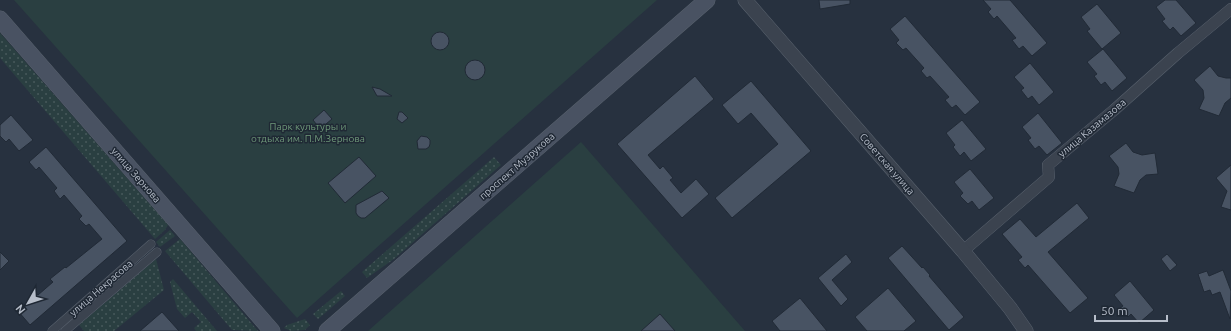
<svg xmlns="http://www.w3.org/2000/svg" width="1231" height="331" viewBox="0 0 1231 331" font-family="Ubuntu,sans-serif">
	<defs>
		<pattern id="grass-dots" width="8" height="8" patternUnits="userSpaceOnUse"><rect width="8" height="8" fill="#2a3f41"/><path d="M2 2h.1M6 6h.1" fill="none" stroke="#47595b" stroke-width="1.8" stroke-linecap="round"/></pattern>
	</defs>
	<rect width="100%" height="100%" fill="#27313f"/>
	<g fill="url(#grass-dots)">
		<polygon points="0,33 168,225 165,230 155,239 0,58"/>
		<polygon points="494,157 501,165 394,259 367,278 362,272"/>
		<polygon points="170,230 175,236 160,247 156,242"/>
		<polygon points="180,239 258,331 232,330 165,251"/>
		<polygon points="156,259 164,290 114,331 84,331 79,325"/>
		<polygon points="173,279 217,331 196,331 194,328 201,322 192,312 185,318 177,309 170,282"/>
		<polygon points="341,291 345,296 318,319 313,314"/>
		<polygon points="305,319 310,325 305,330 291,331 284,328 287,325"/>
	</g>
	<g fill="#2a3f41">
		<polygon points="14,0 657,0 297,318"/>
		<polygon points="581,142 745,331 368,331"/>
	</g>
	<g fill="#485363" stroke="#212a36">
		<polygon points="819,0 850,0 850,4 820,9"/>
		<polygon points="983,0 1010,0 1047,43 1032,56 1023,46 1019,49 1012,40 1016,38 997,16 994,19 988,12 991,9"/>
		<polygon points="1165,0 1176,0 1196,23 1181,36 1173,27 1170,30 1162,21 1165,19 1156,7"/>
		<polygon points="1097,4 1121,33 1102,49 1087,31 1090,29 1081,17"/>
		<polygon points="905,16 980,102 965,115 956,105 952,108 945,100 949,97 930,76 927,78 921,71 924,68 906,48 903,50 896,43 899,40 890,29"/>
		<circle cx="440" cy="41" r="9"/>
		<polygon points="1103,49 1127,78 1112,91 1105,82 1101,85 1094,76 1097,74 1087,62"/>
		<circle cx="475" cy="70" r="10"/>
		<polygon points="1030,63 1054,92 1039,105 1032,96 1028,99 1021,90 1024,88 1014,77"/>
		<polygon points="1210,66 1218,76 1226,78 1231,78 1231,98 1225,103 1219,116 1199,109 1204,98 1203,90 1194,80"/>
		<polygon points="695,76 714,99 648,155 660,169 663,166 673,178 670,180 681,193 696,179 709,194 682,218 617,144"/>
		<polygon points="751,81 811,151 732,218 715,198 778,144 751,113 738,124 722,105"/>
		<polygon points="372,87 380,89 392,96 377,96"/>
		<polygon points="324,110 332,119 320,129 313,120"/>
		<polygon points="399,112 402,112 408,118 402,123 397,119"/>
		<polygon points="1038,113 1062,143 1047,155 1039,146 1035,149 1028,140 1031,138 1022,127"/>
		<polygon points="11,115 33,140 19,151 9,139 6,142 0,136 0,125"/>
		<polygon points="962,120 986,149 971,161 964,152 960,156 953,147 955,145 946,133"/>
		<polygon points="421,136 427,137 430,140 430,144 429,147 426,149 418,149 417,141"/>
		<polygon points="1126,143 1133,152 1142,155 1155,153 1158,174 1146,175 1140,180 1134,193 1114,186 1119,174 1118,167 1109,156"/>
		<polygon points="46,147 127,241 30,325 18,311 37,294 38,295 53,282 50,279 65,267 66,268 102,239 89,224 86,226 79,219 82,216 64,195 60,199 54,191 57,188 39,167 36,170 29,162"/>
		<polygon points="359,157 376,176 345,203 328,183"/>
		<polygon points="1231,165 1231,210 1221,207 1227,191 1216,178"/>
		<polygon points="970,169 994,198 979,210 972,201 968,204 960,196 963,193 954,182"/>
		<polygon points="382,191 389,198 365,218 361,218 358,216 356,213 356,205"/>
		<polygon points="1077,203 1089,218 1048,252 1088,298 1070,313 1028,265 1025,268 1018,260 1022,257 1002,234 1020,219 1036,237"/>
		<polygon points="902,246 922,268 923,267 930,275 929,276 964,317 949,330 888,258"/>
		<polygon points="0,252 9,261 0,270"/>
		<polygon points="846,254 852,262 832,280 848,299 841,306 818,278"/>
		<polygon points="1167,254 1177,265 1170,271 1161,259"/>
		<polygon points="1223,270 1231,291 1230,319 1220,292 1212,295 1210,290 1204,292 1198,274 1207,271 1209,276"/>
		<polygon points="1130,281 1154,310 1139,323 1131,314 1128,317 1120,308 1123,306 1114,295"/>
		<polygon points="888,288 916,321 904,331 867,331 855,317"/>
		<polygon points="800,298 827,331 780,331 772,321"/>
		<polygon points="162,312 179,331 140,331"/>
		<polygon points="660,314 675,331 641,331"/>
	</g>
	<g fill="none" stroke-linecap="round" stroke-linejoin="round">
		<g stroke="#58616d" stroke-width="9">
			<g id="pedestrian">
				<polyline points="52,331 151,244"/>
				<polyline points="65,331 157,252"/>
			</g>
		</g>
		<g stroke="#58616d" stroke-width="12">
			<polyline id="minor" points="963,251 1049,177 1048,165 1114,110 1178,53 1231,9"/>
		</g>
		<g stroke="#58616d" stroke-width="15">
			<polyline id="tertiary" points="745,0 963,251 1010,308 1026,331"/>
		</g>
		<g stroke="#58616d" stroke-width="17">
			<g id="secondary">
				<polyline points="0,19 272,331"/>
				<polyline points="327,331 707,0"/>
			</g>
		</g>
		<use href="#pedestrian" stroke="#3b434f" stroke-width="8"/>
		<use href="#minor" stroke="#3b434f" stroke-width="11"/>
		<use href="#tertiary" stroke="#3b434f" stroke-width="14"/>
		<use href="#secondary" stroke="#495262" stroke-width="16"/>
	</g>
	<g text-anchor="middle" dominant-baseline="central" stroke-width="3" stroke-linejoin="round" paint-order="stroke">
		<g font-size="10" fill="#6f997a" stroke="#1f2834">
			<text x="308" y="126">Парк культуры и<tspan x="308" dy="12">отдыха им. П.М.Зернова</tspan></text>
		</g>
		<g font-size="10" fill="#b7beca" stroke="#1f2834">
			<text transform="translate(1092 128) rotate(-40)">улица Казамазова</text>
			<text transform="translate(887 164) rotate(49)">Советская улица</text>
			<text transform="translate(517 166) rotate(-41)">проспект Музрукова</text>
			<text transform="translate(136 175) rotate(49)">улица Зернова</text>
			<text transform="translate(101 288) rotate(-41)">улица Некрасова</text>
		</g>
	</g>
	<g transform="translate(28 303) rotate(231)" stroke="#1f2834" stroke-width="3" paint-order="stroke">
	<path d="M0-3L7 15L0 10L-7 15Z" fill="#b7beca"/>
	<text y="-6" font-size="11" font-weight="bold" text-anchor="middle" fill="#b7beca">N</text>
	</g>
	<path d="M1095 315v6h72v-6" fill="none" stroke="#b7beca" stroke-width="2"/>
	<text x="1101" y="315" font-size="12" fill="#b7beca" stroke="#1f2834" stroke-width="3" paint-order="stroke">50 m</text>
</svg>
